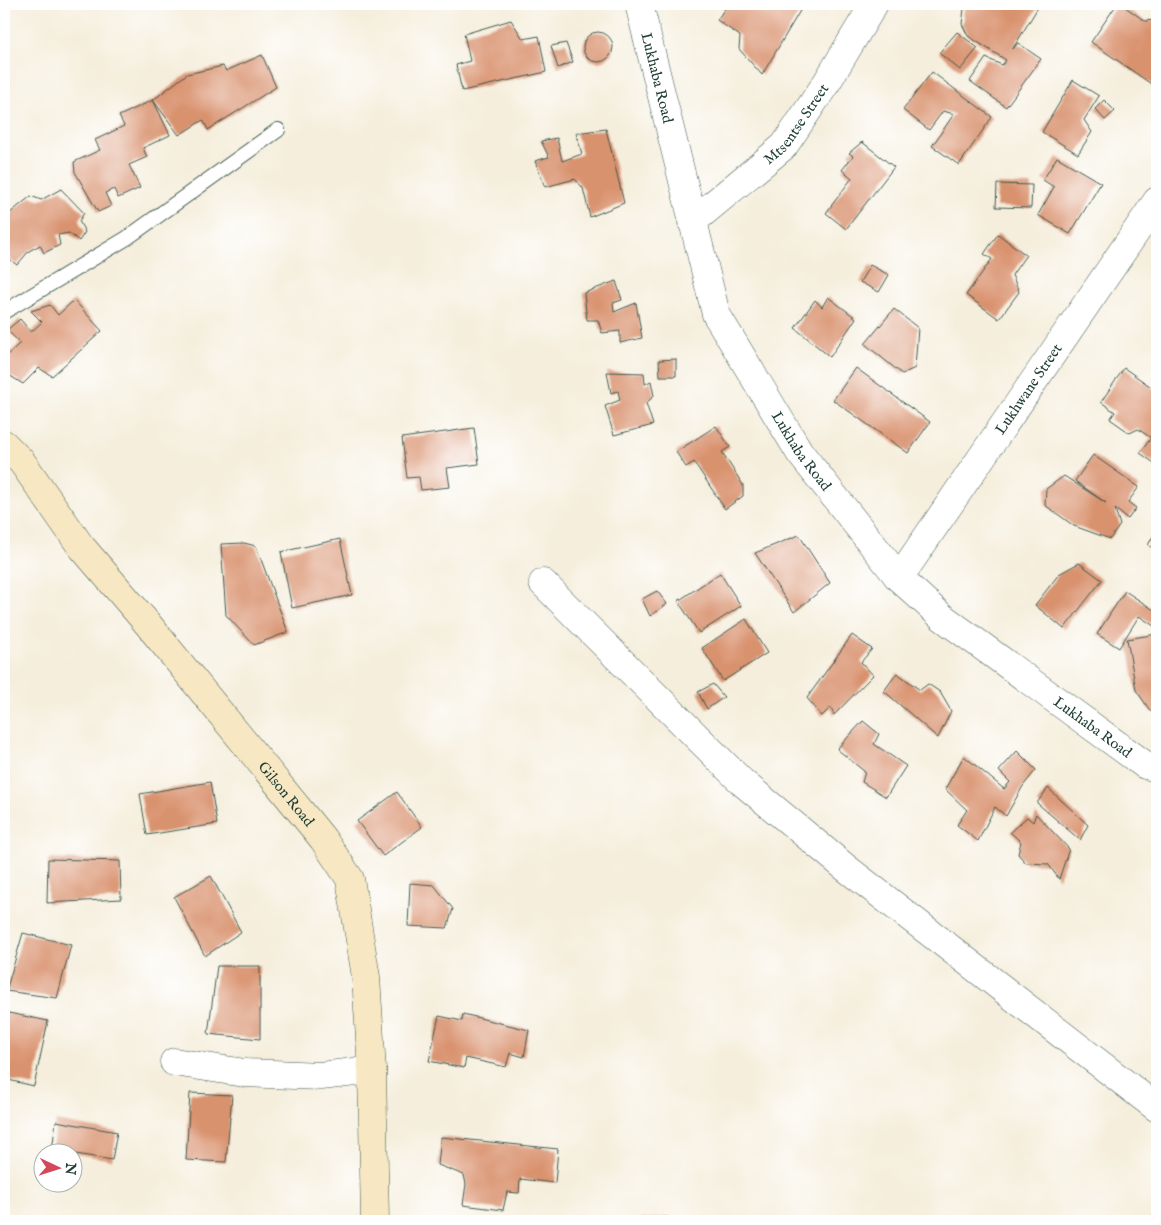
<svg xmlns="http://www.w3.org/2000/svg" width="1161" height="1225" viewBox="0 0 1161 1225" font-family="'IM FELL English',serif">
	<rect width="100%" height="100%" fill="#fff"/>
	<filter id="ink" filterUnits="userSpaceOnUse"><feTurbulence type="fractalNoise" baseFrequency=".02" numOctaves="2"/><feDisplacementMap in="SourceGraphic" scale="10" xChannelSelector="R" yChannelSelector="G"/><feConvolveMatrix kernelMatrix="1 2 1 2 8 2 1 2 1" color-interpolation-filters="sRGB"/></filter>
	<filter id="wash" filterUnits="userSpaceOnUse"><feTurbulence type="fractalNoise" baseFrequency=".0096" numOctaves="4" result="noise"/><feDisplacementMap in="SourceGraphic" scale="20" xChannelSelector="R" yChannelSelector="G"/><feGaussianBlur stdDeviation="1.12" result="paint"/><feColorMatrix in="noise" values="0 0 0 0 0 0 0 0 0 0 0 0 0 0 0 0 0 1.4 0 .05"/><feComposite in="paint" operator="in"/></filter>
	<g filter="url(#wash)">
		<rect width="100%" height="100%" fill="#f5eedc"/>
		<g id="blocks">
			<g fill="#d9926e">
				<polygon points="728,4 804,4 762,75 739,49 740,36 717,20"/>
				<polygon points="967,4 1040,4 1012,50 1018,43 1041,59 1006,107 970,81 986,58 1002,65 1006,60 968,36 962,24 964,9"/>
				<polygon points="1117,4 1121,4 1145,21 1155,20 1157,22 1157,88 1091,42"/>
				<polygon points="511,20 523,39 539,36 546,72 462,91 456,65 470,61 464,34"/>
				<circle cx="598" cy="47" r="15"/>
				<polygon points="957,32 978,48 960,70 939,53"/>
				<polygon points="566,43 573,62 558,68 551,46"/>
				<polygon points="262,55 276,87 208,130 203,120 179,135 153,100 187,74 223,66 226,71"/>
				<polygon points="932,72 992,117 959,165 932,146 954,114 943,111 929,130 903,110"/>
				<polygon points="1073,80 1099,96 1084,120 1092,132 1078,154 1042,132"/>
				<polygon points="153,100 170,135 143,148 147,157 129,165 140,188 118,198 114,189 105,193 111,206 98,212 75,172 74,162 100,150 95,140 124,126 119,116"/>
				<polygon points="1104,100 1115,111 1105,120 1095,109"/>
				<polygon points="606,129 624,203 590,217 583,188 575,179 545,187 535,161 549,157 541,141 557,138 562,161 582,154 576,133"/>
				<polygon points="862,142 894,167 846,229 826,213 852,178 842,170 853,156 849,153"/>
				<polygon points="1057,157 1101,183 1070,234 1038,215 1054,187 1043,180"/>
				<polygon points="997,184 1032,185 1031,208 996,207"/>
				<polygon points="61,189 84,213 79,221 85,232 79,241 69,233 58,235 60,245 44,253 40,245 29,251 17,265 8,258 4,260 4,211 10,213 31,196 41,200"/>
				<polygon points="998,234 1026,255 1012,275 1019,292 999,319 966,295 992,259 984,254"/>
				<polygon points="870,265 889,275 879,292 860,282"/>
				<polygon points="616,281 622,300 613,303 614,312 636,303 642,338 620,343 620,331 602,333 598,320 587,320 584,293"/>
				<polygon points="828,297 856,318 830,357 795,328 815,300 822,307"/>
				<polygon points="74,300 102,331 52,376 39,368 23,384 4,372 4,358 20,343 7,330 20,319 31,332 42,322 31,311 50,305 58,315"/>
				<polygon points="894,309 918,328 915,368 902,374 865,344"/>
				<polygon points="676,359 676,376 660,376 659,360"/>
				<polygon points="856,368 930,422 908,453 833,400"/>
				<polygon points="1124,368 1157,391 1157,465 1140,453 1151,438 1138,429 1130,433 1110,419 1115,412 1101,402"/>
				<polygon points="607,372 644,373 645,384 651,381 654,396 646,403 653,425 614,435 605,406 620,400 618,391 611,393"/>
				<polygon points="716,426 730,447 722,452 743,485 743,496 725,509 694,462 686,467 676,452"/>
				<polygon points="474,428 479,464 447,468 450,487 421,490 419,477 407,478 402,438"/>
				<polygon points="1093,455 1139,487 1128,502 1136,508 1128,519 1115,509 1120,525 1110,539 1074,526 1045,505 1046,489 1064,476 1106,503 1075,481"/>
				<polygon points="1157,529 1157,551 1148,545"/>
				<polygon points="799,535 830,583 794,612 755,553"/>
				<polygon points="340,539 352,595 292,608 281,552"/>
				<polygon points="244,543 256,546 288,632 254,645 226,615 221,544"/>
				<polygon points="1079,563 1102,580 1064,629 1035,605 1059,574"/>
				<polygon points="720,573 741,606 699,633 678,601"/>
				<polygon points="657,591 667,604 650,616 642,599"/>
				<polygon points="1125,591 1157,612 1157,628 1139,616 1119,648 1097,634"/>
				<polygon points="746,619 767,653 723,681 702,648"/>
				<polygon points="1157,634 1157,711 1151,712 1136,690 1127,639"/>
				<polygon points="852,635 872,649 861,662 873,675 834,715 831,707 822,716 807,698"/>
				<polygon points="897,673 920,690 928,684 940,692 951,711 938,738 884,691"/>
				<polygon points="713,684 724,697 707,709 698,692"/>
				<polygon points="863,721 879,734 874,744 906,766 886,797 862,782 865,772 837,749"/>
				<polygon points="1017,751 1036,770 1023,786 1006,816 995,807 978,841 957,825 967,810 945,789 964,756 1004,789 1010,782 999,771"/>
				<polygon points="210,782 217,824 147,835 140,794"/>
				<polygon points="1048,788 1088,825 1080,840 1037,803"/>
				<polygon points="397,792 422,827 383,856 357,821"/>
				<polygon points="1036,814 1069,849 1059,879 1048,864 1026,863 1018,854 1021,842 1010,832 1027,817 1033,822"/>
				<polygon points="48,859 120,861 121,899 47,903"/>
				<polygon points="211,876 241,932 205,956 174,897"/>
				<polygon points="410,883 434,885 453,909 447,928 408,926"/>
				<polygon points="23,933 71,945 57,998 6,991"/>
				<polygon points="217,966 260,966 260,1039 208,1034"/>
				<polygon points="4,1012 48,1021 34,1086 4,1079"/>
				<polygon points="463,1014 529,1030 524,1057 510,1053 506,1067 466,1058 464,1068 429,1061 439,1016 462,1021"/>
				<polygon points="190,1093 232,1095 226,1162 186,1160"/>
				<polygon points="56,1121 117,1132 112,1160 52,1150"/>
				<polygon points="441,1137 558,1149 555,1183 520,1179 519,1193 507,1192 503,1210 463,1205 466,1184 464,1175 438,1165"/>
				<polygon points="668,1217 667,1221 637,1221 637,1220"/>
			</g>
		</g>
	</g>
	<g filter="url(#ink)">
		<use href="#blocks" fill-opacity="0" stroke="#3f584d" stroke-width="1"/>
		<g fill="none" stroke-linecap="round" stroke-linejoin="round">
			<g stroke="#3f584d" stroke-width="16">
				<polyline id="lane" points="4,312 127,238 278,130"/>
			</g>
			<g stroke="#3f584d" stroke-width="29">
				<g id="street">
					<path id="s1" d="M639 4 716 314 800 453 899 578 942 617 1145 765 1157 768"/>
					<path id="s2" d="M692 222 784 146 827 82 874 4"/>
					<path id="s3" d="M899 578 1157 201"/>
					<polyline points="543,583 742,782 846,868 1157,1108"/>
					<polyline points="174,1062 245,1073 321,1076 372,1070"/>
				</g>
			</g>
			<g stroke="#3f584d" stroke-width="29">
				<g id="secondary">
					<path id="s4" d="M4 444 22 462 80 545 147 623 323 839 350 879 366 977 372 1070 375 1221"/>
				</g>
			</g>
			<use href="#lane" stroke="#fff" stroke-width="14"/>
			<use href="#street" stroke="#fff" stroke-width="28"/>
			<use href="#secondary" stroke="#f7e8c3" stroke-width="28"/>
		</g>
	</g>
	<g text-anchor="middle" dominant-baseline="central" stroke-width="4.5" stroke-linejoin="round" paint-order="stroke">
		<g font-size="15" fill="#1f3d34" stroke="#fff">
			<text stroke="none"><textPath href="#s1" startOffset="76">Lukhaba Road</textPath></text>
			<text stroke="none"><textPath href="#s2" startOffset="144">Mtsentse Street</textPath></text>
			<text stroke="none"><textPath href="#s3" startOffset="229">Lukhwane Street</textPath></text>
			<text stroke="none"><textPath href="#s1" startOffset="481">Lukhaba Road</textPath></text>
			<text stroke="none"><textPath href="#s1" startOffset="886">Lukhaba Road</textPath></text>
			<text stroke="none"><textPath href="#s4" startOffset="450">Gilson Road</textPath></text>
		</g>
	</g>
	<rect width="1161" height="1225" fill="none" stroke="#fff" stroke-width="20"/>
	<g transform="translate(58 1168) rotate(94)"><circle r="24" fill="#ffffff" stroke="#a5b1ae"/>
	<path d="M0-4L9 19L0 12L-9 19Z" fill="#d1495b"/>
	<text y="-8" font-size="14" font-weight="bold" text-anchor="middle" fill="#1f3d34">N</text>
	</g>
</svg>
